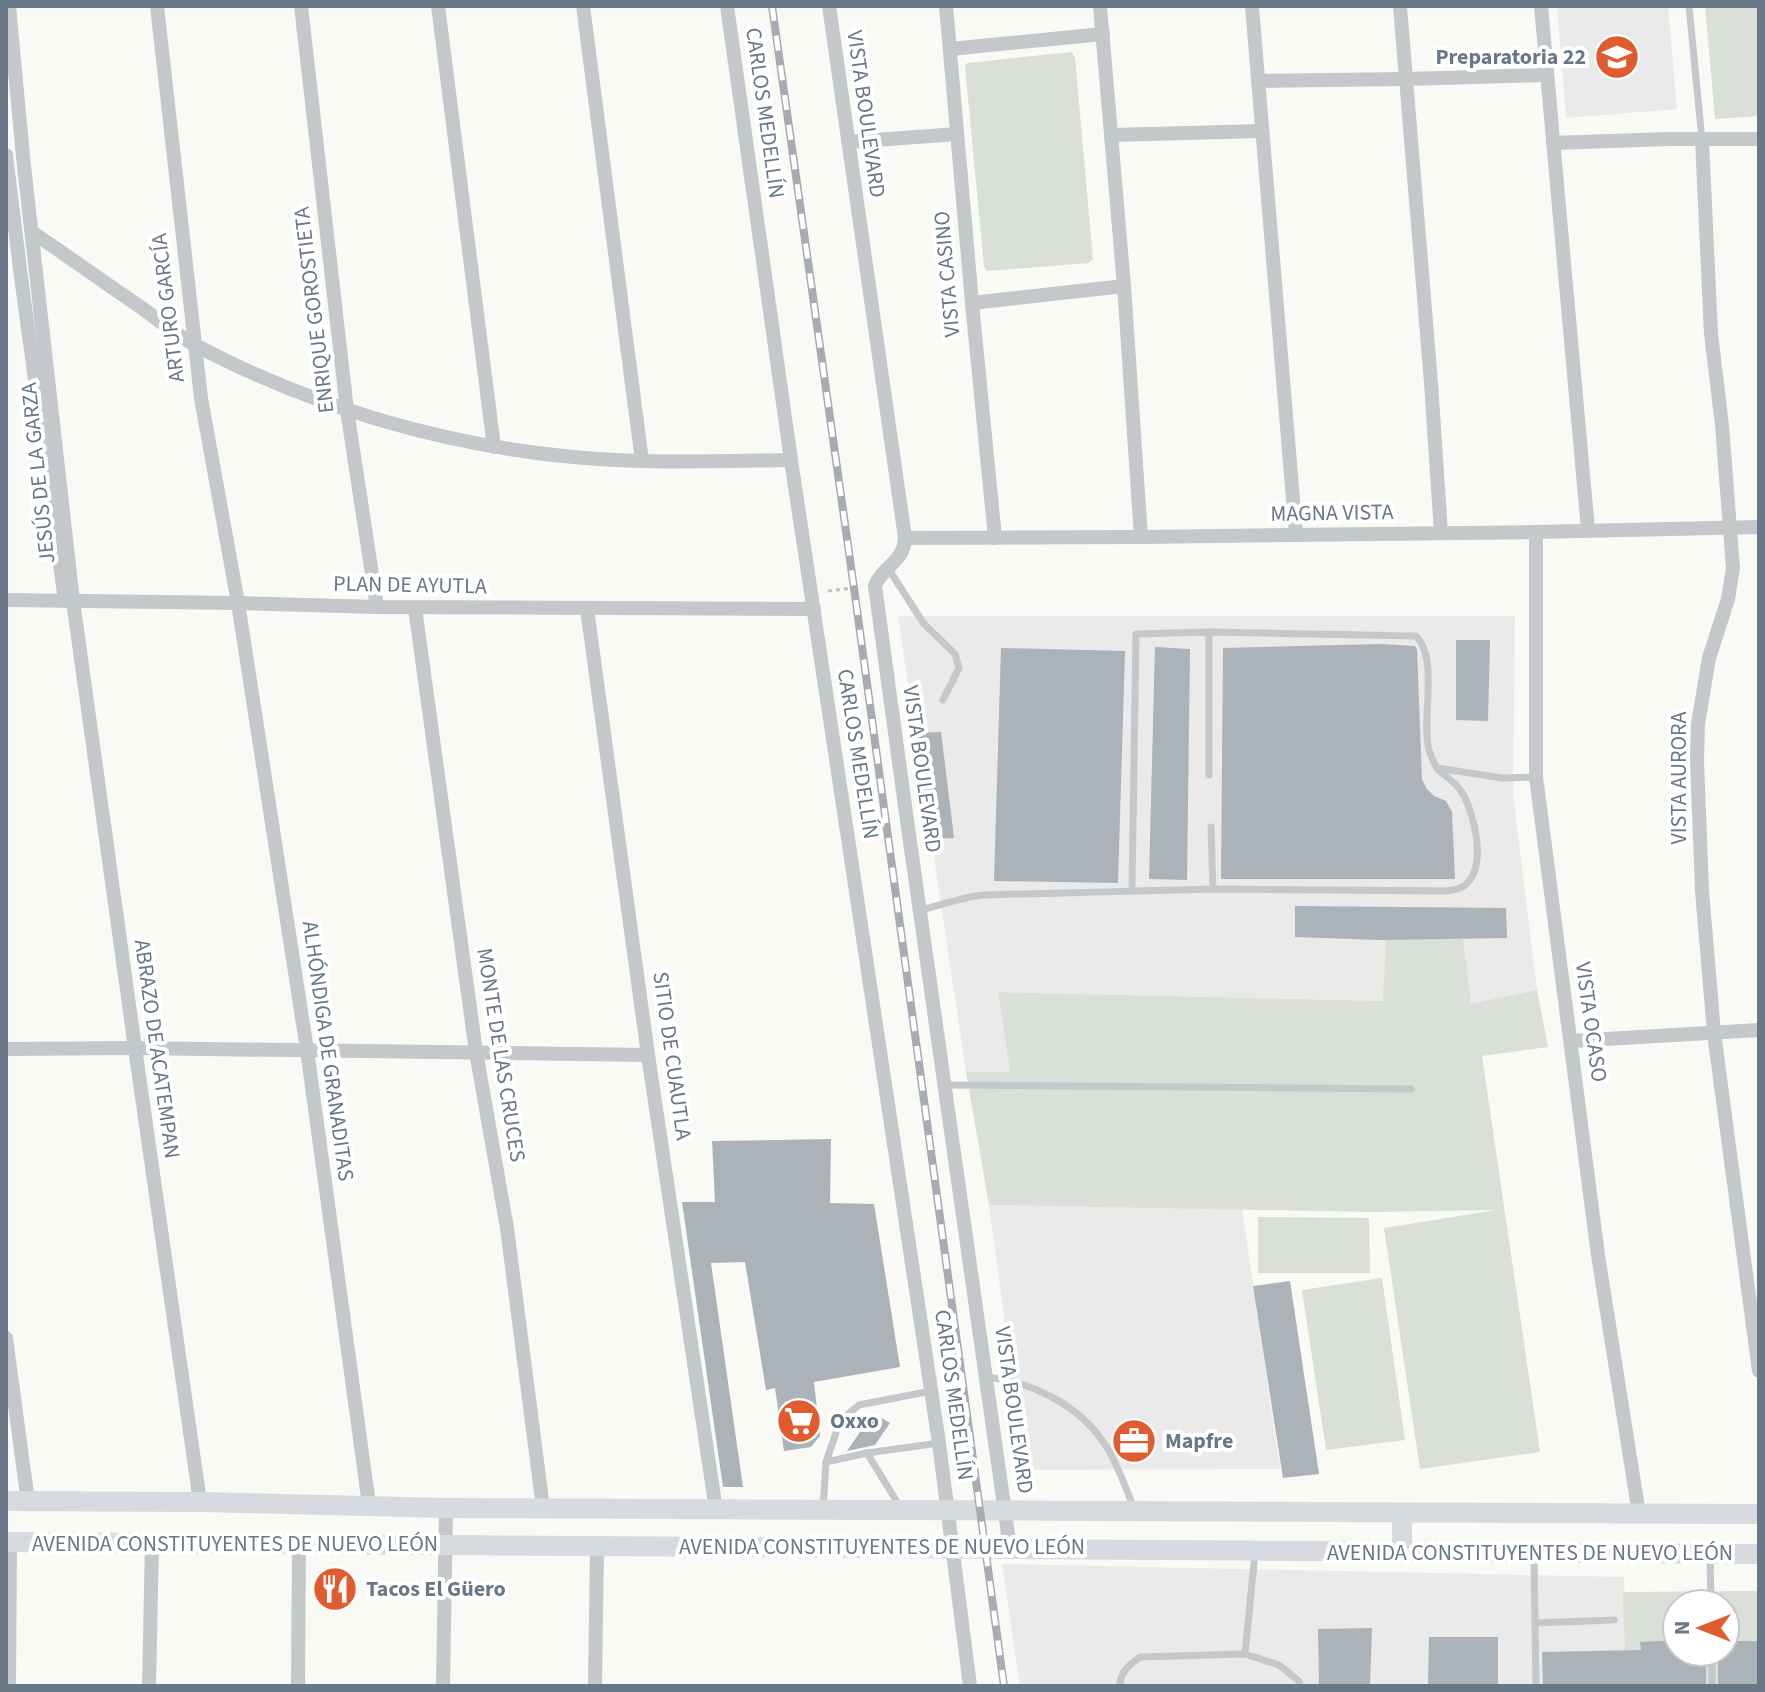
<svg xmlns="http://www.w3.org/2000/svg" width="1765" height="1692" viewBox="0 0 1765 1692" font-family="'Source Sans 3',sans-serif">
	<rect width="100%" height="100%" fill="#f9f9f6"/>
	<g fill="#e9eae9">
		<polygon points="1557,6 1668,6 1677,109 1566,118"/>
		<polygon points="898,616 1515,616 1513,794 1537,990 1471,1005 1386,940 1384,1001 998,992 1010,1072 966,1072"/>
		<polygon points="989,1205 1242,1209 1280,1469 1025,1470"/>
		<polygon points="1002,1564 1624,1577 1627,1686 1020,1686"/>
	</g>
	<g fill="#dae0d7" fill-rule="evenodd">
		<polygon points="1705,6 1759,6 1759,116 1715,119"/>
		<polygon points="1072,52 1075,58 1093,259 1089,263 987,271 984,266 965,67 967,63"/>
		<polygon points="1386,939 1463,939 1471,1004 1537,990 1548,1047 1482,1056 1540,1452 1420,1469 1384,1228 1496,1210 1373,1212 989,1205 966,1072 1010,1072 998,992 1383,1001"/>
		<polygon points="1258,1217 1369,1218 1370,1273 1258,1273"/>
		<polygon points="1382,1278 1405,1440 1326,1450 1302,1290"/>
		<path d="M1759 1591V1686H1626L1623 1592ZM1677 1604H1725V1652H1677Z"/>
	</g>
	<g fill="#abb3b9">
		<polygon points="1456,640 1490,640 1488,721 1456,720"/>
		<polygon points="1380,644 1415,646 1417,649 1422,780 1427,789 1434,796 1446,801 1452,812 1455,879 1221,879 1223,648"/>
		<polygon points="1155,647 1190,649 1187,880 1149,879"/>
		<polygon points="1001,648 1125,651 1118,883 994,881"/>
		<polygon points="941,732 954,838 931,839 915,733"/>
		<polygon points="1295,906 1506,908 1507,938 1380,940 1295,937"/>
		<polygon points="831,1139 830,1203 874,1204 900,1367 814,1382 820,1436 811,1447 784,1451 775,1388 766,1390 745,1262 711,1263 743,1487 723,1487 682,1202 715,1202 712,1141"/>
		<polygon points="1290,1281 1319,1474 1283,1478 1253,1286"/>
		<polygon points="873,1413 890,1423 875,1445 847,1451"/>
		<polygon points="1372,1628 1370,1686 1319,1686 1318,1629"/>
		<polygon points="1429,1637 1498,1637 1498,1686 1428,1686"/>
		<polygon points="1677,1640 1677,1652 1706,1652 1706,1686 1543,1686 1542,1652 1641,1650 1640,1642"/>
		<polygon points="1725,1641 1759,1641 1759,1686 1718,1686 1718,1652 1725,1652"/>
	</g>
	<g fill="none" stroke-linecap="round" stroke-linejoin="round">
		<polyline stroke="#bec0c3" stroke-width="3" stroke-dasharray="4 4" stroke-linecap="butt" points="828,591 860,587"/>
		<g stroke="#c4c8cb" stroke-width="7">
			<polyline points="1689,6 1702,140"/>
			<polyline points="888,568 924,624 955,654 959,668 943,700"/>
			<polyline points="1209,632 1209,775"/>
			<polyline points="1211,827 1213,889"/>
			<path d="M1132 890 1136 634 1209 632 1416 636C1439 658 1421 719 1429 750 1431 756 1434 763 1437 768L1502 778 1536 777"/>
			<path d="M921 910C942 905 962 897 983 895L1213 889 1447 891C1453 890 1459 889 1464 886 1488 868 1475 813 1461 791 1456 783 1446 776 1438 770"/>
			<polyline points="946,1085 1411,1089"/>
			<path d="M987 1377C1033 1382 1081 1406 1106 1446 1118 1465 1126 1488 1134 1509"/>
			<polyline points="867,1453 899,1505"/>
			<polyline points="826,1462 840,1421 859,1405 931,1391"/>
			<polyline points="823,1509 826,1462 867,1453 939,1443"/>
			<polyline points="1710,1554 1711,1604"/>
			<polyline points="1534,1555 1536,1686"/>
			<polyline points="1535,1623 1614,1620"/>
			<polyline points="1712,1652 1712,1686"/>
			<polyline points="1245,1654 1255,1553"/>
			<path d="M1120 1686C1120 1672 1129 1665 1140 1657L1245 1654 1279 1665 1299 1681 1300 1686"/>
		</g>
		<g stroke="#c4c8cb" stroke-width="14">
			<polyline points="9,6 23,157 73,601 135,1048 200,1502"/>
			<polyline points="157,6 201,398 238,603 307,1050 369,1505"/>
			<polyline points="301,6 347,410 377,607"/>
			<polyline points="438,6 494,447"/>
			<polyline points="583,6 642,461"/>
			<polyline points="727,6 791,460 939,1443 970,1686"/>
			<path d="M829 6 905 538C904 563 883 565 875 586L904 799 1010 1548"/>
			<polyline points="946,6 972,303 995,538"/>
			<polyline points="1100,6 1124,286 1141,537"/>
			<polyline points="1252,6 1296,535"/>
			<polyline points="1400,6 1431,383 1441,533"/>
			<polyline points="1541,6 1588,530"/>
			<polyline points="950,49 1103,34"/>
			<polyline points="1258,81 1406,79 1546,75"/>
			<polyline points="1111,135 1262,131"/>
			<polyline points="1702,140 1711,334 1722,425 1733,568 1728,599 1709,658 1698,724 1697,760 1702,891 1714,1033 1759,1371"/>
			<polyline points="848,142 957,134"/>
			<polyline points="1553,143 1668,139 1759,139"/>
			<polyline points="6,155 21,277 65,601"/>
			<path d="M32 232C69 257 105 283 142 308 160 321 178 336 197 346 313 407 443 445 573 457 646 464 719 461 791 460"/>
			<polyline points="972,303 1124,286"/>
			<polyline points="1536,532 1536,777 1598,1255 1639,1514"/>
			<polyline points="905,538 1141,537 1536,532 1759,527"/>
			<polyline points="6,600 238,603 377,607 814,609"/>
			<polyline points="415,608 476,1052 507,1228 543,1508"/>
			<polyline points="587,609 648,1055 716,1510"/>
			<polyline points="1572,1041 1759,1030"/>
			<polyline points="6,1049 135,1048 648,1055"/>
			<polyline points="6,1338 28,1502"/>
			<polyline points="9,1686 10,1542"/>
			<polyline points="149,1686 152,1542"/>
			<polyline points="298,1686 299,1545"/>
			<polyline points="443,1686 446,1508"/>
			<polyline points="595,1686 597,1545"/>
		</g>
		<g stroke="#d7dbdf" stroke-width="20">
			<polyline points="6,1501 200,1502 446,1508 1759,1514"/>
			<polyline points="6,1542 1759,1554"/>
			<polyline points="1402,1552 1402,1513"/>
		</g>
		<g stroke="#a7acb2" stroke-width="8">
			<polyline id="rail" points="772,6 854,588 1004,1686"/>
		</g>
		<use href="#rail" stroke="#fff" stroke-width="5" stroke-dasharray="15" stroke-linecap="butt"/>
	</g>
	<defs>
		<g id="university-disc" transform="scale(2.3)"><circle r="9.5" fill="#e05c2f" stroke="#fff"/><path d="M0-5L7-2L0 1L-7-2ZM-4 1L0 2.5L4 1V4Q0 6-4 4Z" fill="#fff"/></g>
		<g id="supermarket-disc" transform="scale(2.3)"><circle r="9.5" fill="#e05c2f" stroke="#fff"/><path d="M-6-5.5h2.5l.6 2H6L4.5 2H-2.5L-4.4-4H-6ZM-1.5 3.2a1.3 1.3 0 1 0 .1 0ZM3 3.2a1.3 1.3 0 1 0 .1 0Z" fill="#fff"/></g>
		<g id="office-disc" transform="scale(2.3)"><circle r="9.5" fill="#e05c2f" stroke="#fff"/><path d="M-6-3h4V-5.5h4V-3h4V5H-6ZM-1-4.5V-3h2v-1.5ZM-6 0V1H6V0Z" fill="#fff"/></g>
		<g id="restaurant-disc" transform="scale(2.3)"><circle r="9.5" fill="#e05c2f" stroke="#fff"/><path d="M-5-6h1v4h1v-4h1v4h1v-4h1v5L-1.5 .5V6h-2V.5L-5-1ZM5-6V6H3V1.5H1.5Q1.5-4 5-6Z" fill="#fff"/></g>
	</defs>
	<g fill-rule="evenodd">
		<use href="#university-disc" x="1617" y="57"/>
		<use href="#supermarket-disc" x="799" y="1421"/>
		<use href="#office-disc" x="1134" y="1441"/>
		<use href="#restaurant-disc" x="335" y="1589"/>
	</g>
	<g text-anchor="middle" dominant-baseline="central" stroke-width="8" stroke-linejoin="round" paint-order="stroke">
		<g font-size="22" font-weight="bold" fill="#687887" stroke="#fff" text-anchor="start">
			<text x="1586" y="57" text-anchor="end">Preparatoria 22</text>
			<text x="830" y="1421">Oxxo</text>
			<text x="1165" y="1441">Mapfre</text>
			<text x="366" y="1589">Tacos El Güero</text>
		</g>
		<g font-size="22" fill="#687887" stroke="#fff">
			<text transform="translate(765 113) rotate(82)">CARLOS MEDELLÍN</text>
			<text transform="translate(866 114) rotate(82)">VISTA BOULEVARD</text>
			<text transform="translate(947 274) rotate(-95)">VISTA CASINO</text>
			<text transform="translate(168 308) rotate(-97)">ARTURO GARCÍA</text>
			<text transform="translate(314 310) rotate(-97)">ENRIQUE GOROSTIETA</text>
			<text transform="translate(38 473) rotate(-96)">JESÚS DE LA GARZA</text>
			<text transform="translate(1332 513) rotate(-1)">MAGNA VISTA</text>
			<text transform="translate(410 585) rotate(1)">PLAN DE AYUTLA</text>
			<text transform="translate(858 754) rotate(81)">CARLOS MEDELLÍN</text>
			<text transform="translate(922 769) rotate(82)">VISTA BOULEVARD</text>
			<text transform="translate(1679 778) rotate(-90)">VISTA AURORA</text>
			<text transform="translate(1591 1022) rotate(82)">VISTA OCASO</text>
			<text transform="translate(157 1049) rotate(82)">ABRAZO DE ACATEMPAN</text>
			<text transform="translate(328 1051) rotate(82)">ALHÓNDIGA DE GRANADITAS</text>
			<text transform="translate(501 1055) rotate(81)">MONTE DE LAS CRUCES</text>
			<text transform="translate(672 1056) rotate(82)">SITIO DE CUAUTLA</text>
			<text transform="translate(954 1395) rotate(82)">CARLOS MEDELLÍN</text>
			<text transform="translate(1014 1410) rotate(82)">VISTA BOULEVARD</text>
			<text x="235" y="1544">AVENIDA CONSTITUYENTES DE NUEVO LEÓN</text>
			<text x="882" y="1547">AVENIDA CONSTITUYENTES DE NUEVO LEÓN</text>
			<text x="1530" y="1553">AVENIDA CONSTITUYENTES DE NUEVO LEÓN</text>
		</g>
	</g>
	<rect width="1765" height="1692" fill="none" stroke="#687887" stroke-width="16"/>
	<g transform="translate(1701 1628) rotate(270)"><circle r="38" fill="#ffffff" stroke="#c3c9cf" stroke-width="2"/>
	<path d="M0-6L14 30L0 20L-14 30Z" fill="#e05c2f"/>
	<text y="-12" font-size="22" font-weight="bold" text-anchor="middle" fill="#687887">N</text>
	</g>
</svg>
